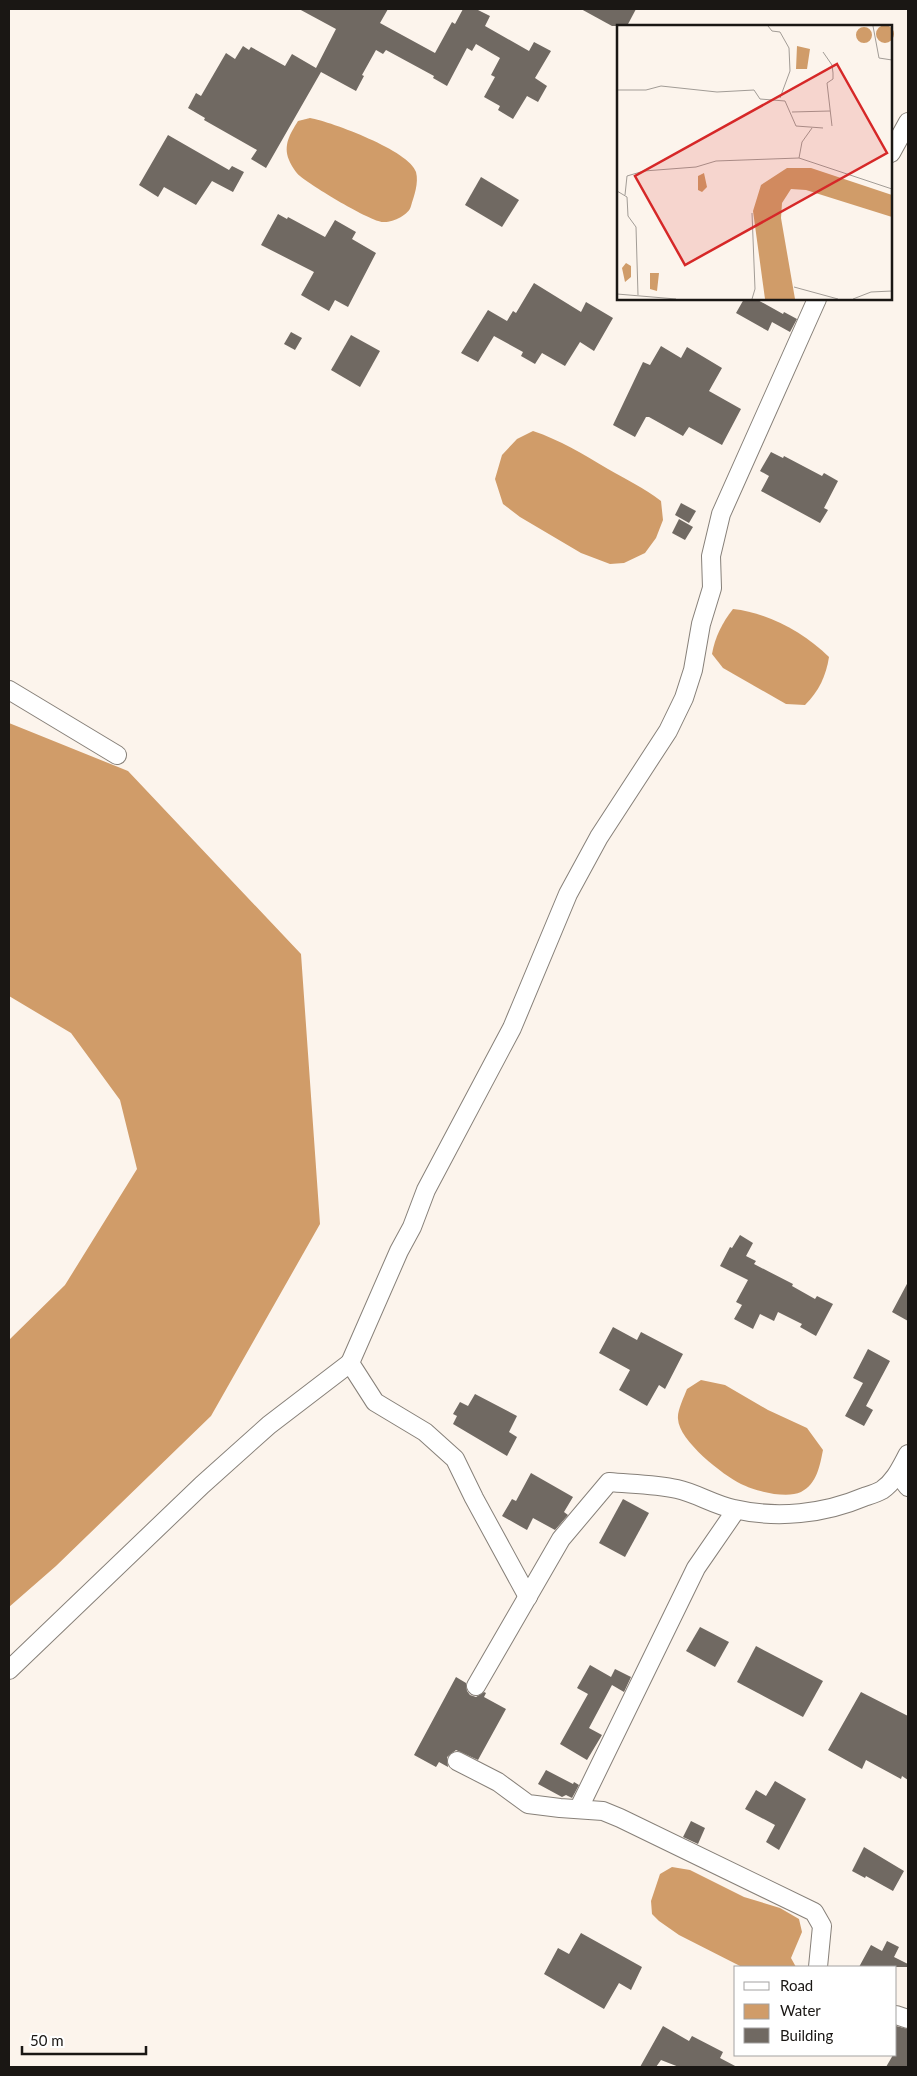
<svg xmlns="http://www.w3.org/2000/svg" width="917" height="2076" viewBox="0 0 917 2076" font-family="Lato,sans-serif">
	<rect width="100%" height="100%" fill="#fcf4ec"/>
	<g fill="#d09c69">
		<path d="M310 118C332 122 410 151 416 172 419 183 414 196 411 206 409 215 392 223 383 222 371 222 310 185 300 176 296 173 291 165 289 160 283 145 290 134 298 121Z"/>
		<path d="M533 431C560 440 583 454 608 469 627 480 644 488 661 501L663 520 656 538 645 553 624 563 610 564 581 553 520 517 503 504 495 479 502 455 517 439Z"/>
		<path d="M733 609C769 613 803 632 829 657 826 676 819 691 805 705L786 704 723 668 712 654C715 637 722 623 733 609Z"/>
		<polygon points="9,723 128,771 301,954 320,1224 211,1416 56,1566 9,1607 9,1340 65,1285 137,1169 120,1100 71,1033 9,996"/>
		<path d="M701 1380 725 1385 768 1410 807 1428 823 1450C820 1465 817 1484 801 1492 786 1499 755 1491 741 1484 723 1475 679 1441 678 1419 677 1411 684 1397 687 1389Z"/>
		<polygon points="672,1867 690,1870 744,1897 780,1908 799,1919 802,1932 791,1958 796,1967 742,1967 679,1935 659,1921 652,1914 651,1901 660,1874"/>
	</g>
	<g fill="#706962">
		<polygon points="299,9 388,9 380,23 435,53 452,22 455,24 463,9 476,9 490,16 485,26 529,51 534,42 551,51 535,78 547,86 538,102 527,96 513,119 498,110 500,106 484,97 495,77 491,75 500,58 476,44 472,51 467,48 447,86 433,78 434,76 386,50 383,54 376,50 362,75 364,76 356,91 321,72 266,168 251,159 257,150 204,120 205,118 188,108 196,93 201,96 226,53 235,59 243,46 249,50 251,47 285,66 292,54 316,68 336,29"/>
		<polygon points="581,9 636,9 627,26 612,26"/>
		<polygon points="168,135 229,170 232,166 244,172 233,192 212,181 196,205 164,187 158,197 139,185"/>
		<polygon points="481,177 519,200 502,227 465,205"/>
		<polygon points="278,214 287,219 288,217 325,237 335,220 356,232 352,239 376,253 348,307 335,300 329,311 301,295 314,272 261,245"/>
		<polygon points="534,283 581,312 586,302 613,318 594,351 580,342 565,366 542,353 535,364 521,356 523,352 494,336 478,362 461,353 488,310 507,321 513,311 516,313"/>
		<polygon points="744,299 756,299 783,314 784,312 797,319 790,332 772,322 768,331 736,313"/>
		<polygon points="291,332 302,338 295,350 284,344"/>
		<polygon points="351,335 380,351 360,387 331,370"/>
		<polygon points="661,346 681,358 687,347 722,368 709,391 741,409 722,445 689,427 683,436 649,417 646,417 635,437 613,425 643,362 650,365"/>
		<polygon points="771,452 783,458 784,456 822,476 824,473 838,481 824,508 828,510 820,523 761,491 769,476 760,471"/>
		<polygon points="681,503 696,511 689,523 675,515"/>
		<polygon points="679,519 693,527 685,540 672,533"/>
		<polygon points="740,1235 753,1243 746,1256 756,1261 754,1264 793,1284 792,1286 815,1299 817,1296 833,1304 816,1336 800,1327 802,1324 778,1312 774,1321 760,1314 753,1329 734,1319 742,1305 736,1302 748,1280 720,1266 730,1247 732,1248"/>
		<polygon points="908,1282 908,1321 892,1312"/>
		<polygon points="613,1327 637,1340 641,1332 683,1354 665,1389 659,1385 647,1406 619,1390 630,1370 599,1353"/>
		<polygon points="868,1349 890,1361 866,1406 873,1410 864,1426 845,1416 863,1383 853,1378"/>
		<polygon points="475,1394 517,1416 509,1432 517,1437 507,1456 453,1424 457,1416 453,1414 460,1402 468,1406"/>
		<polygon points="531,1473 573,1497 564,1512 568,1515 555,1530 533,1518 527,1530 502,1516 512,1499 516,1501"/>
		<polygon points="623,1499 649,1513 625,1557 599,1543"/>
		<polygon points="700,1627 729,1642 715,1667 686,1651"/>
		<polygon points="756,1646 823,1681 803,1717 737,1682"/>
		<polygon points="590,1665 611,1677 615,1669 631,1677 624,1692 612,1685 589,1728 602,1735 587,1760 560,1744 588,1694 577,1688"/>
		<polygon points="456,1677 466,1683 467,1691 470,1695 476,1697 484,1692 486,1693 484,1697 506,1709 478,1760 456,1750 447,1757 448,1767 439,1762 436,1767 414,1755"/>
		<polygon points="861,1692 908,1716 908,1780 902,1776 901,1779 866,1760 862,1769 828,1750"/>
		<polygon points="546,1770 573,1784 574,1782 579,1785 572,1798 566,1795 562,1797 538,1784"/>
		<polygon points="775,1781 806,1799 779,1850 766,1842 775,1825 745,1809 756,1790 766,1796"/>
		<polygon points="691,1821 705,1828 698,1844 683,1837"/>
		<polygon points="864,1847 904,1871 893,1891 866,1876 865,1878 852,1871"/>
		<polygon points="581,1933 642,1967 631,1990 619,1983 604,2009 544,1974 558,1948 569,1954"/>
		<polygon points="887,1941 899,1947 894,1957 908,1964 908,1967 859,1967 871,1945 882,1951"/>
		<polygon points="663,2026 689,2041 692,2036 723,2052 720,2058 737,2067 679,2067 661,2060 656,2067 640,2067"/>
		<polygon points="896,2026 908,2029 908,2067 886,2067 893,2055 896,2055"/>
	</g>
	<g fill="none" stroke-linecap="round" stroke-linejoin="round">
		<g stroke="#878079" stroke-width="20">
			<g id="minor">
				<polyline points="891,153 908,122"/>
				<polyline points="9,690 117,755"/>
				<polyline points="898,1474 908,1487"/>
				<polyline points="528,1597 474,1498 455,1459 425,1432 375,1402 350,1363 399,1251 412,1227 426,1190 512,1028 568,894 599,837 668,731 684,698 693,670 701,624 712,588 711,556 721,514 817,299"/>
				<polyline points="9,1670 202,1485 269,1425 350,1363"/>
				<path d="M476 1686 561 1539 609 1482C631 1484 655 1484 677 1489 696 1493 714 1505 734 1509 777 1519 824 1514 864 1497 870 1495 877 1493 882 1490 895 1481 901 1467 908 1454"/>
				<polyline points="457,1761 498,1782 528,1804 560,1808 603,1811 620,1818 814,1912 822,1926 818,1967"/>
				<polyline points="579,1808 696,1568 736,1510"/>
				<polyline points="896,2015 908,2019"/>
			</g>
		</g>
		<use href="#minor" stroke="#fff" stroke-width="18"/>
	</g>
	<g transform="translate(617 25)">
		<rect width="275" height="275" fill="#fcf4ec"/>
		<path d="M259 9a9 9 0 1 1 18 0a9 9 0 1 1-18 0ZM239 10a8 8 0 1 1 16 0a8 8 0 1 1-16 0ZM180 21 193 24 190 44H179ZM170 143H194L275 170V192L189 165 174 164 165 178 164 193 178 274H148L136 186 144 160ZM87 148 90 162 85 167 81 165V151ZM9 238 14 241V252L8 257 5 243ZM33 248H42L40 266 33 264Z" fill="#d09c69"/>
		<path fill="none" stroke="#a29c96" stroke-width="1" d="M151 1 155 6 163 7 172 23 173 46 163 73M256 1 262 33 275 35M206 27 215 40 216 48V54L210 58 215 101M0 65H29L44 61 100 67 137 65 143 74 168 76 179 101 206 103M175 87 213 86M182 133 275 164M0 166 10 172 11 191 19 202 21 270M8 170 10 151 27 146 79 142 99 136 182 133 185 117 195 103M135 188 138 264 135 274M177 262 221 274M0 269 59 274M236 274 254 267 275 266"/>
		<path fill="#d62828" fill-opacity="0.15" stroke="#d62828" stroke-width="2.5" d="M220 39 270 128 68 240 18 151Z"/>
		<rect width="275" height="275" fill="none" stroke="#1a1714" stroke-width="2.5"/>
	</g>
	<rect width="917" height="2076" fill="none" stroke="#1a1714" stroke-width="20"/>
	<rect x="734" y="1966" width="162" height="90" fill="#ffffff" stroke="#a3a2a1"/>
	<rect x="744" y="1982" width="25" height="8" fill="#ffffff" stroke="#a3a2a1"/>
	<text x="780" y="1991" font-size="15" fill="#1a1714">Road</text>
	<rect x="744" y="2004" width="25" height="15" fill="#d09c69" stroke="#a3a2a1"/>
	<text x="780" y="2016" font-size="15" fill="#1a1714">Water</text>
	<rect x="744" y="2028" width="25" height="15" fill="#706962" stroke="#a3a2a1"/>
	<text x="780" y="2041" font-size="15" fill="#1a1714">Building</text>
	<path d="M22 2046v8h124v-8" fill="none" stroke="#1a1714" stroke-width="2.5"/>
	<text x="30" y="2046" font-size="15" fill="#1a1714" stroke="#ffffff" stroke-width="4" paint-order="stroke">50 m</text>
</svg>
